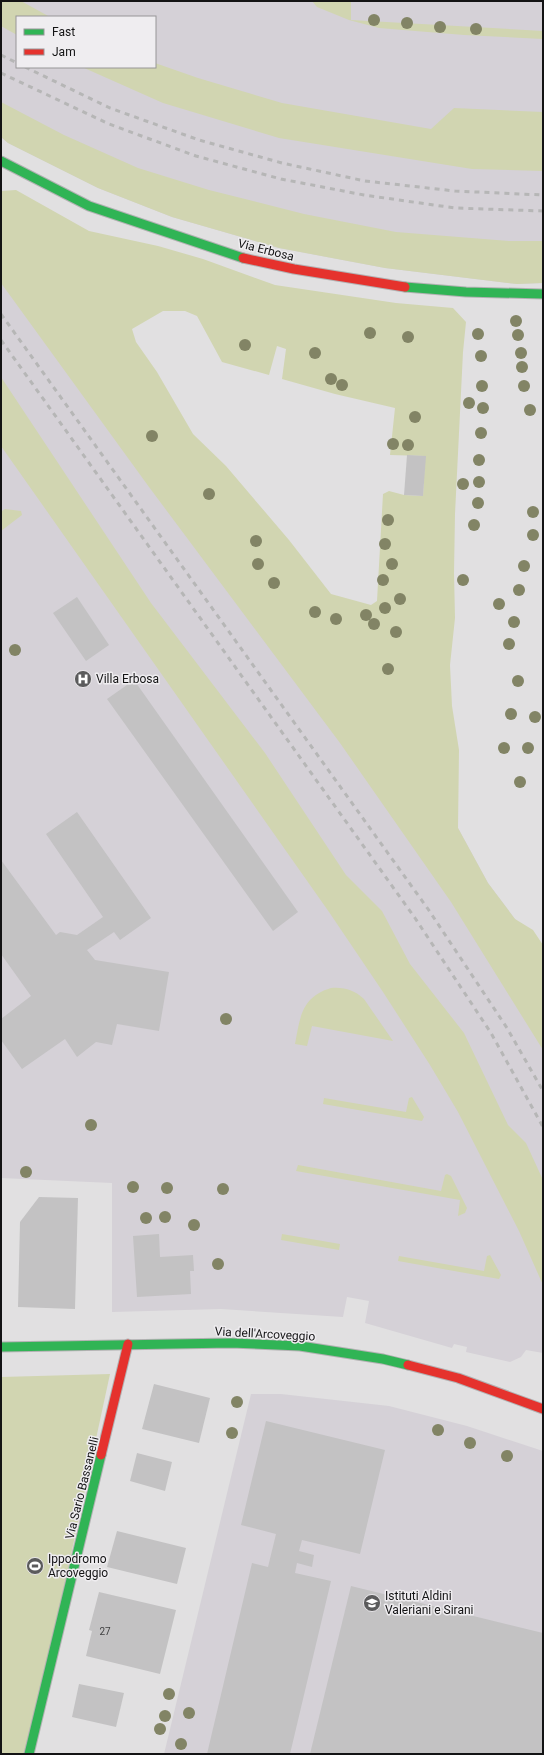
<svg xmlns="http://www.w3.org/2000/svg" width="544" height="1755" viewBox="0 0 544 1755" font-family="Roboto,sans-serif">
	<rect width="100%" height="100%" fill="#e1e0e1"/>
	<g fill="#d5d1d7" fill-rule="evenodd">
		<path d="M1 1H543V283L517 284 385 268 279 248 172 217 98 188 8 143 1 137ZM17 17H155V67H17Z"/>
		<polygon points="1,199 458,828 488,883 515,919 543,947 543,1353 526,1350 521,1357 510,1362 466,1352 467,1347 454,1344 452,1348 365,1323 369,1301 347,1297 343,1317 221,1309 112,1312 112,1183 1,1178"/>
		<polygon points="251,1394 281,1394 389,1406 467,1426 543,1451 543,1754 164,1754"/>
	</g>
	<g fill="#d1d5b1" fill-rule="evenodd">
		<polygon points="1,1 21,1 50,17 17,17 17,35 1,26"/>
		<polygon points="312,1 351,2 351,20 543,31 543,39 464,35 379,28 349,20 317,7"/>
		<polygon points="155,63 198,78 282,103 431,129 454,108 543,112 543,171 472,169 279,138 163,103 82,67 155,67"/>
		<polygon points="1,102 64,135 138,168 209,190 304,214 396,232 509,241 543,241 543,283 517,284 385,268 279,248 172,217 98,188 8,143 1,137"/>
		<path d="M16 190 89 231 158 246 203 259 275 285 396 303 453 308 466 322 463 352 455 514 454 573 455 618 450 665 452 706 459 750 458 828 488 883 515 919 533 930 543 945V1050L451 902 340 743 149 487 1 283V191ZM163 311H185L197 316 222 362 269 375 277 346 286 349 282 379 335 394 395 408 390 455 425 456 423 496 404 495 389 491 383 494 377 601 371 605 331 594 289 540 226 466 193 434 157 372 136 342 132 329Z"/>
		<polygon points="1,377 151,603 265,753 346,875 382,911 410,964 464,1033 508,1125 526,1143 543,1180 543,1285 519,1231 458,1112 430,1065 383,992 329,912 1,446"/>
		<polygon points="5,509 21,511 22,515 1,531 2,511"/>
		<path d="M331 988C345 987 354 990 364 999L393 1041 312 1026 307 1046 295 1044C300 1018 301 997 331 988Z"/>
		<polygon points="412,1097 424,1117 422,1121 323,1104 324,1098 406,1112 409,1098"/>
		<polygon points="298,1165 441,1191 445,1175 447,1174 451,1176 467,1208 465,1213 458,1216 460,1200 296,1171"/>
		<polygon points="282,1234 340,1244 339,1250 281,1240"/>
		<polygon points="490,1255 501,1275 499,1279 398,1261 399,1256 484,1271 487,1256"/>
		<polygon points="110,1374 28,1754 1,1754 1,1377"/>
	</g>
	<g fill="#c3c2c3">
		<polygon points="407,455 426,456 423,496 404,495"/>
		<polygon points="77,597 109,645 86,661 53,613"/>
		<polygon points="134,680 298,912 273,931 107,699"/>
		<polygon points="77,812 151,918 120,940 114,932 87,950 95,960 169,972 159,1031 117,1024 112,1045 96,1042 77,1057 65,1039 22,1069 1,1040 1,1019 31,996 1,954 1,860 56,935 60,932 77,935 103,917 46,834"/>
		<polygon points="39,1197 78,1198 75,1309 18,1307 20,1222"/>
		<polygon points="159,1234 160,1257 193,1255 194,1271 190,1271 191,1294 137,1297 133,1236"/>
		<polygon points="154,1384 210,1398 199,1443 142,1429"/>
		<polygon points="266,1421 385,1450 360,1554 302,1540 299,1551 314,1555 312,1567 297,1563 295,1573 331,1581 290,1754 207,1754 252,1563 268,1567 276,1534 241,1525"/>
		<polygon points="137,1453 172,1462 165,1491 130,1481"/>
		<polygon points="117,1531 186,1548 177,1584 107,1567"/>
		<polygon points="351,1586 543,1633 543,1754 310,1754"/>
		<polygon points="99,1592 176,1610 160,1674 86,1656 92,1631 89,1630"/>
		<polygon points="79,1684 124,1693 116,1727 72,1717"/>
	</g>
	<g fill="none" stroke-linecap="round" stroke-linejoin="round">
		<g stroke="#b2b1b2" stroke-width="11">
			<g id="fast">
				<polyline points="1,161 89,206 243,258"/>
				<polyline points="405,287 466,292 543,294"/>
				<polyline points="1,1347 231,1343 300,1346 383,1359 408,1365"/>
				<polyline points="29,1754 101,1455"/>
			</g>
		</g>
		<g stroke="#b2b1b2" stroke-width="11">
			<g id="jam">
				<polyline points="243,258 294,269 405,287"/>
				<polyline points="408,1365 458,1378 543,1409"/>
				<polyline points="101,1455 128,1344"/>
			</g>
		</g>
		<use href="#fast" stroke="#30b455" stroke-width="9"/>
		<use href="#jam" stroke="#e5322d" stroke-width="9"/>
		<g stroke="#b6b6b6" stroke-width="3" stroke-dasharray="5 5" stroke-linecap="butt">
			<polyline points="1,55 17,63"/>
			<polyline points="25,67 110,108 199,140 282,163 365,181 455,191 543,195"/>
			<polyline points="1,73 109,124 196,156 281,179 364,195 455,208 543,211"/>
			<polyline points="1,314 428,909 507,1028 543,1091"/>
			<polyline points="1,340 415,918 491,1033 543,1127"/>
		</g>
	</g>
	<g fill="#828465">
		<circle cx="374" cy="20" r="6"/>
		<circle cx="407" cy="23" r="6"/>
		<circle cx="440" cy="27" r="6"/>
		<circle cx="476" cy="29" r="6"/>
		<circle cx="516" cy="321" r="6"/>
		<circle cx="370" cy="333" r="6"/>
		<circle cx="478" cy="334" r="6"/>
		<circle cx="518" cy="335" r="6"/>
		<circle cx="408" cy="337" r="6"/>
		<circle cx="245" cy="345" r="6"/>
		<circle cx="315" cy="353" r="6"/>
		<circle cx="521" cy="353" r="6"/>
		<circle cx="481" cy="356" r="6"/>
		<circle cx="522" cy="367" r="6"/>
		<circle cx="331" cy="379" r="6"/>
		<circle cx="342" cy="385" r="6"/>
		<circle cx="482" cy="386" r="6"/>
		<circle cx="524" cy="386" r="6"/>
		<circle cx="469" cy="403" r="6"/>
		<circle cx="483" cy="408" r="6"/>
		<circle cx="530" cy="410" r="6"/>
		<circle cx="415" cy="417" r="6"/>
		<circle cx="481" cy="433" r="6"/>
		<circle cx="152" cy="436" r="6"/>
		<circle cx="393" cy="444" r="6"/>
		<circle cx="408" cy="445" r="6"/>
		<circle cx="479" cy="460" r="6"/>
		<circle cx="479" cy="482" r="6"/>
		<circle cx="463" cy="484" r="6"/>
		<circle cx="209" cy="494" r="6"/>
		<circle cx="478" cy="503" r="6"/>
		<circle cx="533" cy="512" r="6"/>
		<circle cx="388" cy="520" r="6"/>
		<circle cx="474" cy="525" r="6"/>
		<circle cx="533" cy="535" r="6"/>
		<circle cx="256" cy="541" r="6"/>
		<circle cx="385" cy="544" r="6"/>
		<circle cx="258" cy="564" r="6"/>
		<circle cx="392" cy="564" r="6"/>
		<circle cx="524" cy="566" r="6"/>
		<circle cx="383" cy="580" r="6"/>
		<circle cx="463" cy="580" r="6"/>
		<circle cx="274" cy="583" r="6"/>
		<circle cx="519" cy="590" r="6"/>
		<circle cx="400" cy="599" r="6"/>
		<circle cx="499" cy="604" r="6"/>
		<circle cx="385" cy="608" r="6"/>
		<circle cx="315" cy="612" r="6"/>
		<circle cx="366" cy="615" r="6"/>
		<circle cx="336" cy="619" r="6"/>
		<circle cx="514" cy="622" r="6"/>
		<circle cx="374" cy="624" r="6"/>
		<circle cx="396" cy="632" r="6"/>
		<circle cx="509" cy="644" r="6"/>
		<circle cx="15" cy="650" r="6"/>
		<circle cx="388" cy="669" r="6"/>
		<circle cx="518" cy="681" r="6"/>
		<circle cx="511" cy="714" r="6"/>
		<circle cx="535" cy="717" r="6"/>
		<circle cx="504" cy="748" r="6"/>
		<circle cx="528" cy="748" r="6"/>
		<circle cx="520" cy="782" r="6"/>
		<circle cx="226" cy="1019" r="6"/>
		<circle cx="91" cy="1125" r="6"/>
		<circle cx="26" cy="1172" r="6"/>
		<circle cx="133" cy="1187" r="6"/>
		<circle cx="167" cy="1188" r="6"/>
		<circle cx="223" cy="1189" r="6"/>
		<circle cx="165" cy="1217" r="6"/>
		<circle cx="146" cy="1218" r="6"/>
		<circle cx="194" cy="1225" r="6"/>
		<circle cx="218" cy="1264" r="6"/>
		<circle cx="237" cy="1402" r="6"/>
		<circle cx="438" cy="1430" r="6"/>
		<circle cx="232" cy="1433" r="6"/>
		<circle cx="470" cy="1443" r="6"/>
		<circle cx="507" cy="1456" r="6"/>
		<circle cx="169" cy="1694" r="6"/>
		<circle cx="189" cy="1713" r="6"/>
		<circle cx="165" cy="1716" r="6"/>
		<circle cx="160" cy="1729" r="6"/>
		<circle cx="181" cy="1744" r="6"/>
	</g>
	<defs>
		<g id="hospital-disc" transform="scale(0.9)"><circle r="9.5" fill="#5b5b5c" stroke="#efedf0"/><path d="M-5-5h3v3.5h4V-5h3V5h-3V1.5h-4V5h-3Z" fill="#fff"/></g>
		<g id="stadium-disc" transform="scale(0.9)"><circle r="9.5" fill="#5b5b5c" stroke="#efedf0"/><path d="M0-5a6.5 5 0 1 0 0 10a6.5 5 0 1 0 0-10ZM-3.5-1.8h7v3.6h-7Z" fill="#fff"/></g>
		<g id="school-disc" transform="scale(0.9)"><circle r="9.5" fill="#5b5b5c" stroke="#efedf0"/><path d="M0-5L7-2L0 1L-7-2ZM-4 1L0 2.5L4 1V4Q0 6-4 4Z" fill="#fff"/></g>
	</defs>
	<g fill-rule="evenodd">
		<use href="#hospital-disc" x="83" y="679"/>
		<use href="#stadium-disc" x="35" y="1566"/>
		<use href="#school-disc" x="372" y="1603"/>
	</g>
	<g text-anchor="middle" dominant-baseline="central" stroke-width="3" stroke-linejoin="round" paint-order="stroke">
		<g font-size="10" fill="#3f3f40">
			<text x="105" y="1631">27</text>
		</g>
		<g font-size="12" fill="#131314" stroke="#efedf0">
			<text transform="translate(266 250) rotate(14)">Via Erbosa</text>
			<text transform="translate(265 1334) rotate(3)">Via dell'Arcoveggio</text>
			<text transform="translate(82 1488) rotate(-76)">Via Sario Bassanelli</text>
		</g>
		<g font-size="12" fill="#131314" stroke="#efedf0" text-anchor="start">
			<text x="96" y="679">Villa Erbosa</text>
			<text x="48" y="1559">Ippodromo<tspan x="48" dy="14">Arcoveggio</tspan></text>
			<text x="385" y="1596">Istituti Aldini<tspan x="385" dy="14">Valeriani e Sirani</tspan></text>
		</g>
	</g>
	<rect width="544" height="1755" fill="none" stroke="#131314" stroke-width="4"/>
	<rect x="16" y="16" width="140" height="52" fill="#efedf0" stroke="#979698"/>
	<rect x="24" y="29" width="20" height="6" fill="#30b455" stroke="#979698"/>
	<text x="52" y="36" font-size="12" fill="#131314">Fast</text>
	<rect x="24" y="49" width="20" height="6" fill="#e5322d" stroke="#979698"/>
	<text x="52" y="56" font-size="12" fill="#131314">Jam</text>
</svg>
